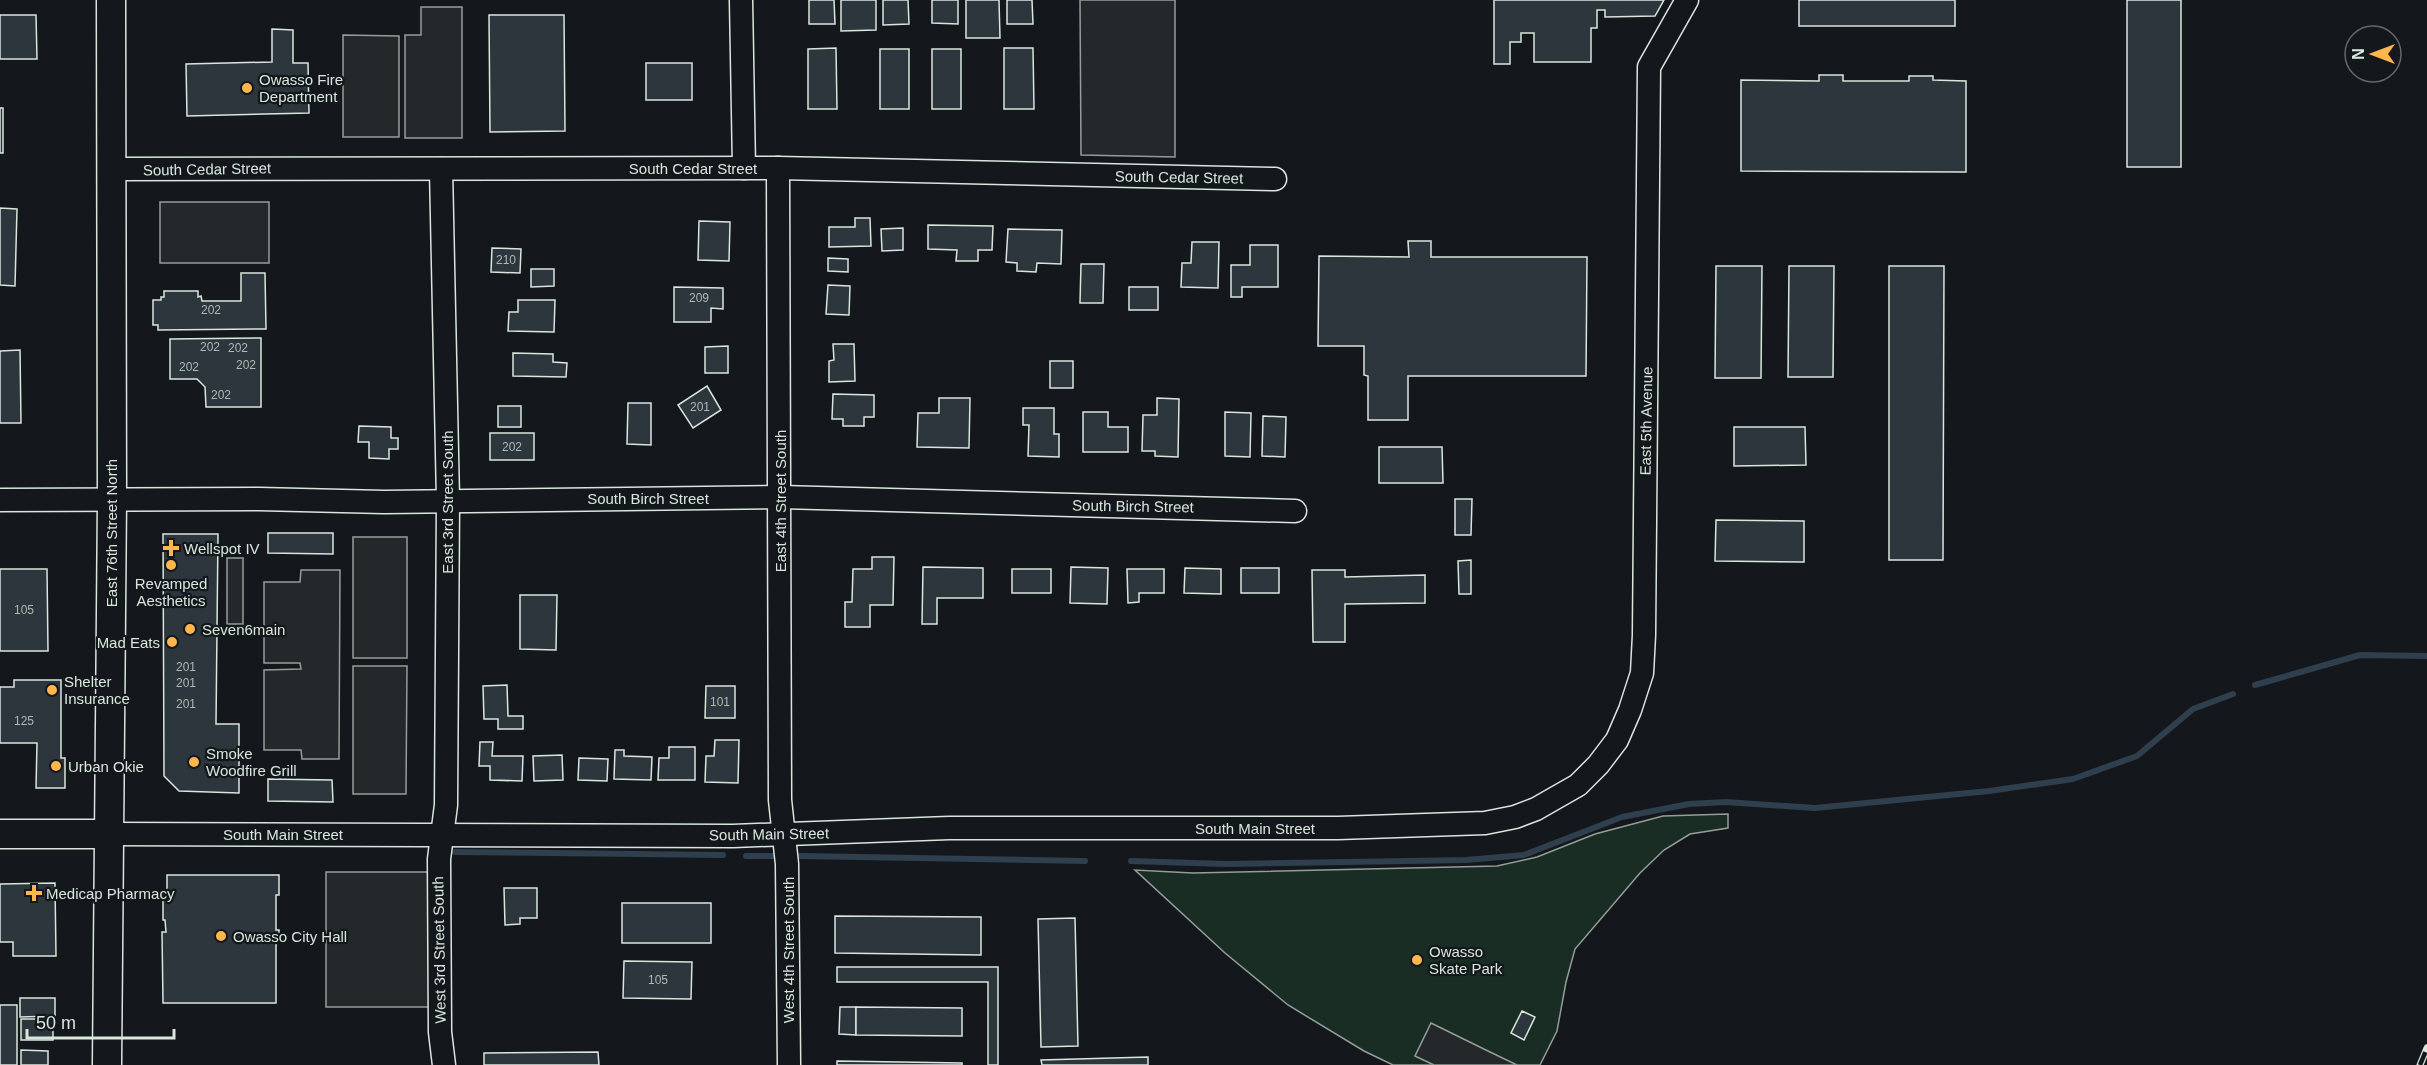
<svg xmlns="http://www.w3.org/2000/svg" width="2427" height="1065" viewBox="0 0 2427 1065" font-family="Helvetica,sans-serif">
	<rect width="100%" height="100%" fill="#14181c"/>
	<polygon fill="#1a2d24" stroke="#939e99" stroke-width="1.5" points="1728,814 1728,828 1690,834 1664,850 1640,873 1575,949 1566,982 1557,1031 1540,1065 1393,1065 1364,1051 1288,1005 1225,953 1135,870 1193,873 1497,866 1537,857 1595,834 1663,816"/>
	<g fill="#24282b" stroke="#939e99" stroke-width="1.5">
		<polygon points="1080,0 1175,0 1175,157 1081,155"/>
		<polygon points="421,7 462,7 462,138 405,138 405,35 421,35"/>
		<polygon points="343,35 399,36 399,137 343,137"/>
		<rect x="160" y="202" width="109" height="61"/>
		<rect x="353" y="537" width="54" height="121"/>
		<rect x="227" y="558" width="16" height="66"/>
		<polygon points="301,570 340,570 339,759 302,759 301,750 264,750 264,670 301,669 300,663 264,663 264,582 300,582"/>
		<polygon points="353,666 407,666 406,794 353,794"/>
		<rect x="326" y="872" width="122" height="135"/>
		<polygon points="1431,1023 1490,1052 1517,1065 1434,1065 1417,1057 1415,1056"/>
	</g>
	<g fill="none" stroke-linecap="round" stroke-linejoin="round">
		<g stroke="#2f3f4d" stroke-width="6">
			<polyline points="2255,685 2360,655 2427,656"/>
			<polyline points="455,852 723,855"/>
			<polyline points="746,856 777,856"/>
			<polyline points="800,856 1085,861"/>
			<polyline points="1131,861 1226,864 1466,860 1524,855 1622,817 1689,804 1726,802 1815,808 1989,791 2073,779 2137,756 2193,709 2233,694"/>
		</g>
	</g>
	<g fill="#2c363c" stroke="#d8e6dc" stroke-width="1.5">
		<polygon points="809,0 834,0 835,24 809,24"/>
		<polygon points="841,0 876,0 876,30 841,31"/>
		<polygon points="883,0 908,0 909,24 883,25"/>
		<polygon points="932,0 958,0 958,24 932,23"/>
		<polygon points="966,0 999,0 1000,38 966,38"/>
		<polygon points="1007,0 1032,0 1033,24 1007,24"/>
		<polygon points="1494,0 1664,0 1655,16 1605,17 1605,10 1597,10 1597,28 1591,28 1591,62 1534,62 1534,33 1521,33 1521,42 1510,42 1510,64 1494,64"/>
		<rect x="1799" y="0" width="156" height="26"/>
		<rect x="2127" y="0" width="54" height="167"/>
		<polygon points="0,15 36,15 37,59 0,59"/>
		<polygon points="489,15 564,15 565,131 490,132"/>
		<polygon points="272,29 293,30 293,63 308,63 309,113 187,116 186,64 272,62"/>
		<polygon points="836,48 837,109 808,109 808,49"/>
		<polygon points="1004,48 1033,48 1034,109 1004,109"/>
		<rect x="880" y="49" width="29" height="60"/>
		<rect x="932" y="49" width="29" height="60"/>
		<rect x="646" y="63" width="46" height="37"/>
		<polygon points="1819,75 1843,75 1843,81 1909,81 1909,76 1933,76 1933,80 1966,81 1966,172 1741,171 1741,80 1819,81"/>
		<rect x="0" y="108" width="3" height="45"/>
		<polygon points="0,208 17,209 15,286 0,285"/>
		<polygon points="855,218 870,218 871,246 829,247 829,227 855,227"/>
		<polygon points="699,221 730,222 729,261 698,260"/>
		<polygon points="928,225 993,226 992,250 978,250 978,261 956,261 957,250 928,249"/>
		<polygon points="903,228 903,250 882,251 881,229"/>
		<polygon points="1008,229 1062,230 1061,264 1037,263 1036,272 1017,271 1017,263 1006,262"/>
		<polygon points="1408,241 1431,241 1431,257 1587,257 1586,376 1408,376 1408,420 1368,420 1368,376 1364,375 1364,346 1318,346 1319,256 1409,257"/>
		<polygon points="1192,242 1219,242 1218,288 1181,287 1182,263 1191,263"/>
		<polygon points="1250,245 1278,245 1278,287 1242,287 1242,297 1231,297 1231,265 1250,265"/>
		<polygon points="492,248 521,249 520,273 491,272"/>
		<polygon points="828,258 848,259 848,272 828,271"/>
		<polygon points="1081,264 1104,264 1103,303 1080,303"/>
		<polygon points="1716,266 1762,266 1761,378 1715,378"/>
		<polygon points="1789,266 1834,266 1833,377 1788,377"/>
		<polygon points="1889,266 1944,266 1943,560 1889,560"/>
		<polygon points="531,269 554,269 554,286 531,287"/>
		<polygon points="241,273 265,273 266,329 158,330 158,325 153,325 153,300 161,300 161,297 164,297 164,291 198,291 198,297 201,296 202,301 241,301"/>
		<polygon points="828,285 850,286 849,315 826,314"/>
		<polygon points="674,287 723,288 723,309 711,308 711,322 674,322"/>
		<rect x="1129" y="287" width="29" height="23"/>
		<polygon points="518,300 555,300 554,332 508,331 509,312 518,312"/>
		<polygon points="261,338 261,407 206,407 205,387 197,379 170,379 170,339"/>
		<polygon points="833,344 854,344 855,381 829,382 829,361 834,360"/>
		<polygon points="728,346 728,373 705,373 705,347"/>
		<polygon points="20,350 21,423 0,423 0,351"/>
		<polygon points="513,353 553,354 553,362 567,363 566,377 513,376"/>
		<rect x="1050" y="361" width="23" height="27"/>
		<polygon points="707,386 721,410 693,428 678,405"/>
		<polygon points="833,394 874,395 874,417 864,417 864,426 843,426 843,419 832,419"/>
		<polygon points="939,398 970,398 969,448 917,447 918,413 939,413"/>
		<polygon points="1157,398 1179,399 1178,457 1155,456 1155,451 1142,451 1143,415 1157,415"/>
		<polygon points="628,403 651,403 651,445 627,444"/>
		<rect x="498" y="406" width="23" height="21"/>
		<polygon points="1023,408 1054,408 1054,434 1059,434 1059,457 1028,456 1029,425 1023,425"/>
		<polygon points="1083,412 1108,412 1108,427 1128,427 1128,452 1083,452"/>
		<polygon points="1225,412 1251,413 1250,457 1225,456"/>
		<polygon points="1263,416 1286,417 1285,457 1262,456"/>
		<polygon points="359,426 391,427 391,438 398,438 398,449 389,449 389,459 369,458 369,442 358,442"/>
		<polygon points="1734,427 1805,427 1806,465 1734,466"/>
		<rect x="490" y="433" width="44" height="27"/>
		<polygon points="1379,447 1442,447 1443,483 1379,483"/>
		<polygon points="1455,499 1472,499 1471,535 1455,535"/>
		<polygon points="1716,520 1804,521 1804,562 1715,561"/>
		<polygon points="268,533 333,533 333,554 268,553"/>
		<polygon points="163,534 218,534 216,724 239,724 239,793 179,791 164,776"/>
		<polygon points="872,557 894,557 893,605 870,605 870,627 845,627 845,602 852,602 853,569 872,569"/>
		<polygon points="1471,560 1471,594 1459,594 1458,561"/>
		<polygon points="923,567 983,568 983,598 937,598 937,624 922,624"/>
		<polygon points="1071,567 1108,568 1107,604 1070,603"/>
		<polygon points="1185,568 1221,569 1221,594 1184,593"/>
		<rect x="1241" y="568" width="38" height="25"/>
		<polygon points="0,569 47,569 48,651 0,651"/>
		<rect x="1012" y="569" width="39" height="24"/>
		<polygon points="1127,569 1164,569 1164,593 1139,593 1139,602 1128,603"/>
		<polygon points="1312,570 1345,570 1345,577 1425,575 1425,603 1345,604 1345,642 1313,642"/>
		<polygon points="520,595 557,595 556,650 520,649"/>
		<polygon points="14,680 61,680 61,758 65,758 65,788 36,788 37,743 0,743 0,687 14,687"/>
		<polygon points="507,685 508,716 523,716 523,729 498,729 498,719 484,719 483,686"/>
		<polygon points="706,686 735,686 735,718 705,718"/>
		<polygon points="715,740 739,740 738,783 705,782 706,756 714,756"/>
		<polygon points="480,742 493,742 492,756 523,756 522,781 490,780 490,766 479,766"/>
		<polygon points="669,747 695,747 695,780 658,780 659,758 669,758"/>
		<polygon points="615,750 624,750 624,756 652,757 651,780 614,779"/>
		<polygon points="562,755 563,780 534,781 533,756"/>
		<polygon points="579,758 608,759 607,781 578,780"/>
		<polygon points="268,779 332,780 333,802 268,801"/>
		<polygon points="167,875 279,875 279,895 276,895 276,930 279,930 279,941 276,941 276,1003 163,1003 162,932 166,932 165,920 163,920 163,892 167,892"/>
		<polygon points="55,883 56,956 13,956 13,942 0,942 0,884"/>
		<polygon points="504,888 537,888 537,918 520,918 520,924 505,925"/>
		<rect x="622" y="903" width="89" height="40"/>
		<polygon points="835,916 981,917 981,955 835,953"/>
		<polygon points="1075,918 1078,1046 1041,1047 1038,919"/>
		<polygon points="624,961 692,962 691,999 623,998"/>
		<polygon points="837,967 998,967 998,1065 988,1065 988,982 837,982"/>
		<polygon points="20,998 55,998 55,1016 20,1017"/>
		<rect x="0" y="1005" width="17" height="60"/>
		<polygon points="840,1007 856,1007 856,1035 839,1034"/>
		<polygon points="856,1007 962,1008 962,1036 856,1035"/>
		<polygon points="1522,1011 1535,1017 1524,1040 1511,1033"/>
		<rect x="21" y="1019" width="32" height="21"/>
		<polygon points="21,1050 48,1051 48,1065 21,1065"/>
		<polygon points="598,1052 599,1065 484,1065 484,1053"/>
		<polygon points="1148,1057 1148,1065 1042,1065 1041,1060"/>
		<polygon points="837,1061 962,1063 962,1065 837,1065"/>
	</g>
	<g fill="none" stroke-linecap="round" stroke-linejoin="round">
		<g stroke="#d8e6dc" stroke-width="25">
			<g id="minor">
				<polyline points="741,0 744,168"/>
				<polyline points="778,168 780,800 787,864 789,1065"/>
				<polyline points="112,169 778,168 1275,179"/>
				<polyline points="441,169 448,500 446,805 439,859 440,1032 444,1065"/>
				<polyline points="0,500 259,499 384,502 781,497 1295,511"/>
				<polyline points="108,834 733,836 949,828 1338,828 1485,823 1515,817 1536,809 1578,785 1598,765 1617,740 1630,710 1642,673 1644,635 1649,67 1687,0"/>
			</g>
		</g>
		<g stroke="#d8e6dc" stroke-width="31">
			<g id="major">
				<polyline points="0,834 108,834"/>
				<polyline points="107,1065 112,499 111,0"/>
			</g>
		</g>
		<use href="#minor" stroke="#14181c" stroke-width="22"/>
		<use href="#major" stroke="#14181c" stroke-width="28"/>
		<g stroke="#d8e6dc" stroke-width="7">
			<polyline id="rail" points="2420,1065 2427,1048"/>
		</g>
		<use href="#rail" stroke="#14181c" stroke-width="4.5" stroke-dasharray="14" stroke-linecap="butt"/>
	</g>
	<g fill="#ffb74d" stroke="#14181c" stroke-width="2">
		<circle cx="247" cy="88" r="6"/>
		<path d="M168 539h6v6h6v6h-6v6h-6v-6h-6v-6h6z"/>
		<circle cx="171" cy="565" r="6"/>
		<circle cx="190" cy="629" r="6"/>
		<circle cx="172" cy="642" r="6"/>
		<circle cx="52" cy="690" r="6"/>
		<circle cx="194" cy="762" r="6"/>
		<circle cx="56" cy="766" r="6"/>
		<path d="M31 884h6v6h6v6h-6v6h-6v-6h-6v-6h6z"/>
		<circle cx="221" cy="936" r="6"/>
		<circle cx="1417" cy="960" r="6"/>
	</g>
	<g text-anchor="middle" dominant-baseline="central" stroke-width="4.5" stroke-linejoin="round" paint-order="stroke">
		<g font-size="12" fill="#adbab4">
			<text x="506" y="260">210</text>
			<text x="699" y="298">209</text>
			<text x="211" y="310">202</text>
			<text x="210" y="347">202</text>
			<text x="238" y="348">202</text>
			<text x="246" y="365">202</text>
			<text x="189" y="367">202</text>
			<text x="221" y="395">202</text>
			<text x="700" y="407">201</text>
			<text x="512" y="447">202</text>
			<text x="24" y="610">105</text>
			<text x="186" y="667">201</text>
			<text x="186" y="683">201</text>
			<text x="720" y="702">101</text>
			<text x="186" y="704">201</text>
			<text x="24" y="721">125</text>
			<text x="658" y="980">105</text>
		</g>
		<g font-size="15" fill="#d8e6dc" stroke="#14181c" text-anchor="start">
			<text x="259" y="79">Owasso Fire<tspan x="259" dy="17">Department</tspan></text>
			<text x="184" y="548">Wellspot IV</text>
			<text x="171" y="583" text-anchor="middle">Revamped<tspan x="171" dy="17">Aesthetics</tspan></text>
			<text x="202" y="629">Seven6main</text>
			<text x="160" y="642" text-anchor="end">Mad Eats</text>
			<text x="64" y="681">Shelter<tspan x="64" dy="17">Insurance</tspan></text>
			<text x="206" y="753">Smoke<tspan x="206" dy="17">Woodfire Grill</tspan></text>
			<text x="68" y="766">Urban Okie</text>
			<text x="46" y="893">Medicap Pharmacy</text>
			<text x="233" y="936">Owasso City Hall</text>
			<text x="1429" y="951">Owasso<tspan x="1429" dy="17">Skate Park</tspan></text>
		</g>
		<g font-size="15" fill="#d8e6dc" stroke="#14181c">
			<text x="693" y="168">South Cedar Street</text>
			<text transform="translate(207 169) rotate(-1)">South Cedar Street</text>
			<text transform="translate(1179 177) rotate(1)">South Cedar Street</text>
			<text transform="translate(1646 421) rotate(-89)">East 5th Avenue</text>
			<text x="648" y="498">South Birch Street</text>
			<text transform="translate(780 501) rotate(-90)">East 4th Street South</text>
			<text transform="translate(447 502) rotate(-90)">East 3rd Street South</text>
			<text transform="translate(1133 506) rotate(1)">South Birch Street</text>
			<text transform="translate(111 533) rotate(-90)">East 76th Street North</text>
			<text x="1255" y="828">South Main Street</text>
			<text x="283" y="834">South Main Street</text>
			<text transform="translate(769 834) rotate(-1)">South Main Street</text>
			<text transform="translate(439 950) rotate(-91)">West 3rd Street South</text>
			<text transform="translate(788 950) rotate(-90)">West 4th Street South</text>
		</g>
	</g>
	<g transform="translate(2373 54) rotate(270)"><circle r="28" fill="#14181c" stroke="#626a69" stroke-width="1.5"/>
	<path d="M0-4.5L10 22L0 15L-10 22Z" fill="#ffb74d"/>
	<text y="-9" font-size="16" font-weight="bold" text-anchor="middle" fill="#d8e6dc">N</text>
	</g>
	<path d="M27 1029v9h147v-9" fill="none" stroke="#d8e6dc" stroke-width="3"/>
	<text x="36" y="1029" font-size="18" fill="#d8e6dc" stroke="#14181c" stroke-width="4.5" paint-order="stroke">50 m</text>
</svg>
